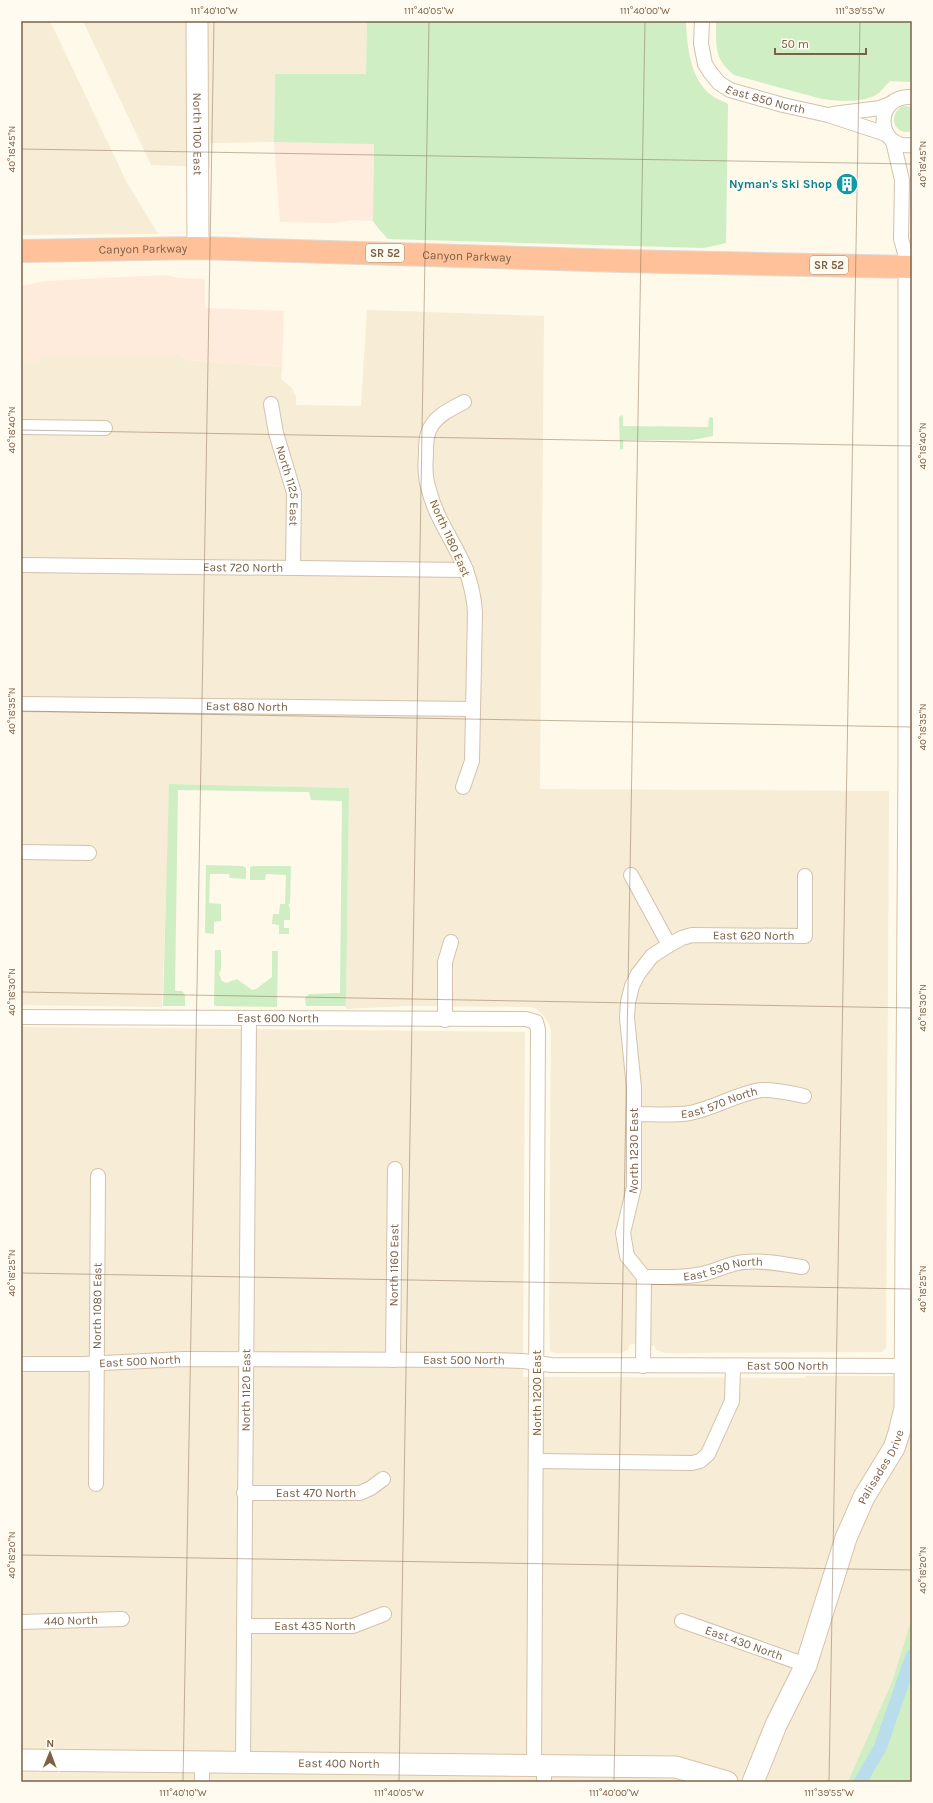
<svg xmlns="http://www.w3.org/2000/svg" width="933" height="1803" viewBox="0 0 933 1803" font-family="Karla,sans-serif">
	<rect width="100%" height="100%" fill="#fef9e8"/>
	<g fill="#f7ecd5">
		<polygon points="21,21 50,21 126,181 158,234 21,235"/>
		<polygon points="83,21 367,21 366,74 275,74 274,142 210,143 210,167 151,165"/>
		<polygon points="367,310 544,316 540,789 889,791 886,1348 882,1352 665,1353 656,1350 655,1346 630,1344 628,1350 621,1353 555,1353 550,1351 549,1313 551,1030 549,1023 541,1013 535,1008 528,1007 407,1006 346,1009 349,788 170,784 162,1007 21,1005 21,362 41,362 40,355 179,355 186,360 282,367 281,379 292,388 296,397 296,405 361,406"/>
		<polygon points="21,1027 525,1032 523,1377 805,1378 806,1376 912,1376 912,1618 892,1682 852,1782 21,1782"/>
	</g>
	<g fill="#ffebdb">
		<polygon points="274,142 374,143 373,221 353,220 334,223 280,222"/>
		<polygon points="166,275 178,278 205,279 205,308 284,311 282,367 186,360 179,355 41,355 41,362 21,362 21,286 45,281"/>
	</g>
	<g fill="#cfeec4">
		<path d="M367 21 686 22C687 47 690 78 711 95 716 99 723 101 728 104L726 243 704 248 388 239 378 228 373 221 374 144 274 142 275 74H366Z"/>
		<path d="M716 21H912V82L890 81C886 85 880 93 874 96 859 103 838 101 822 99L734 75C714 59 716 46 716 21Z"/>
		<path d="M903 106 912 107V131C895 137 886 115 903 106Z"/>
		<polygon points="622,415 623,417 623,426 708,427 709,418 711,417 713,418 713,436 692,440 623,440 623,449 620,450 619,417"/>
		<polygon points="169,784 349,788 346,1006 306,1006 305,998 309,994 340,993 342,801 311,800 309,792 178,790 175,991 182,991 185,995 185,1006 163,1006"/>
		<polygon points="206,865 243,866 246,868 246,879 230,878 229,874 210,874 209,903 221,904 221,921 214,922 214,934 205,933"/>
		<polygon points="253,866 291,866 290,903 288,905 290,908 290,920 284,920 284,928 289,928 289,934 279,934 279,925 272,924 273,914 279,914 280,904 285,904 286,875 266,874 265,880 250,880 250,867"/>
		<polygon points="215,950 221,950 221,969 219,974 222,981 226,983 237,979 252,990 256,989 272,977 272,951 278,951 277,1007 216,1006 214,1005"/>
		<polygon points="912,1618 912,1782 848,1782 892,1682"/>
	</g>
	<g fill="none" stroke-linecap="round" stroke-linejoin="round">
		<polyline stroke="#b9ddeb" stroke-width="13" points="860,1782 880,1748 912,1656"/>
		<g stroke="#d3c2ab" stroke-width="16">
			<g id="street">
				<path id="s1" d="M702 21 701 44 705 64 710 72 719 83 730 90 783 105 828 115 886 134"/>
				<path d="M912 97C872 95 876 150 912 145"/>
				<polyline points="833,114 880,108 890,104"/>
				<polyline points="893,141 902,180 901,239 909,267"/>
				<path id="s2" d="M271 404 276 433 294 493 293 568"/>
				<polyline points="21,427 105,428"/>
				<path id="s3" d="M21 565 466 570"/>
				<path id="s4" d="M21 704 473 709"/>
				<path d="M463 787 472 761 475 612C474 597 471 584 466 570 455 543 436 519 429 490 425 479 425 466 426 454 426 444 426 433 432 425 439 414 453 408 464 402"/>
				<polyline points="21,852 89,853"/>
				<polyline points="631,875 669,945"/>
				<path id="s5" d="M21 1017 526 1019 536 1022 538 1030 534 1766"/>
				<polyline points="445,1020 445,962 451,942"/>
				<path id="s6" d="M635 1114C653 1114 672 1116 690 1113 715 1108 736 1094 761 1090 775 1089 790 1093 804 1096"/>
				<path id="s7" d="M644 1277C663 1277 683 1278 702 1274 717 1271 729 1263 744 1262 763 1260 783 1264 802 1267"/>
				<path id="s8" d="M393 1360 395 1169"/>
				<path id="s9" d="M21 1364H83L184 1359 490 1360 523 1361 551 1365 906 1366"/>
				<path id="s10" d="M643 1366 644 1277 627 1256 623 1233 634 1187V1088L627 1018 628 1002 632 986 638 974 652 956 669 945 682 938 692 935 805 936V876"/>
				<polyline points="537,1461 692,1463 700,1461 708,1454 732,1401 733,1366"/>
				<path id="s11" d="M96 1484 98 1176"/>
				<path id="s12" d="M244 1493H360L371 1488 383 1479"/>
				<path id="s13" d="M682 1621 806 1665"/>
				<path id="s14" d="M21 1622 122 1619"/>
				<path id="s15" d="M244 1626H353L384 1614"/>
				<path id="s16" d="M243 1762 249 1019"/>
				<polyline points="202,1782 202,1762"/>
				<polyline points="544,1782 544,1766"/>
			</g>
		</g>
		<g stroke="#d6c3a9" stroke-width="23">
			<g id="secondary">
				<path id="s17" d="M197 21 198 248"/>
				<path id="s18" d="M21 1760 676 1767 727 1782"/>
				<path id="s19" d="M753 1782 776 1725 806 1665 846 1538 864 1497 894 1448 899 1433 905 1408 909 757V267"/>
			</g>
		</g>
		<g stroke="#e0d9d3" stroke-width="24">
			<g id="highway">
				<path id="s20" d="M21 251 198 248 623 261 912 267"/>
			</g>
		</g>
		<use href="#street" stroke="#fff" stroke-width="14"/>
		<use href="#secondary" stroke="#fff" stroke-width="21"/>
		<use href="#highway" stroke="#fec199" stroke-width="22"/>
	</g>
	<path fill="none" stroke="#7c6148" stroke-width="1" stroke-opacity="0.45" d="M21 149 912 164M21 430 912 446M21 711 912 727M21 992 912 1008M21 1273 912 1289M21 1555 912 1570M183 1782 214 21M399 1782 429 21M614 1782 645 21M829 1782 860 21"/>
	<defs>
		<g id="building-disc" transform="scale(1.15)"><circle r="9.5" fill="#0f9aa8" stroke="#fffbf0"/><path d="M-4-6H4V6H1V3H-1V6H-4ZM-2.5-4.3h1.7v1.8h-1.7ZM.8-4.3h1.7v1.8H.8ZM-2.5-1h1.7V.8h-1.7ZM.8-1h1.7V.8H.8Z" fill="#fff"/></g>
	</defs>
	<g fill-rule="evenodd">
		<use href="#building-disc" x="847" y="184"/>
	</g>
	<g text-anchor="middle" dominant-baseline="central" stroke-width="3.5" stroke-linejoin="round" paint-order="stroke">
		<g fill="#fffbf0" stroke="#a38f7a" stroke-width="1">
			<rect x="366" y="244" width="38" height="18" rx="3"/>
			<rect x="810" y="256" width="38" height="18" rx="3"/>
		</g>
		<g font-size="11" font-weight="bold" fill="#7c6148">
			<text x="385" y="253">SR 52</text>
			<text x="829" y="265">SR 52</text>
		</g>
		<g font-size="12" fill="#7c6148" stroke="#fffbf0">
			<text stroke="none"><textPath href="#s1" startOffset="117">East 850 North</textPath></text>
			<text stroke="none"><textPath href="#s17" startOffset="113">North 1100 East</textPath></text>
			<text stroke="none"><textPath href="#s20" startOffset="122">Canyon Parkway</textPath></text>
			<text stroke="none"><textPath href="#s20" startOffset="446">Canyon Parkway</textPath></text>
			<text stroke="none"><textPath href="#s2" startOffset="84">North 1125 East</textPath></text>
			<text transform="translate(450 538) rotate(66)">North 1180 East</text>
			<text stroke="none"><textPath href="#s3" startOffset="222">East 720 North</textPath></text>
			<text stroke="none"><textPath href="#s4" startOffset="226">East 680 North</textPath></text>
			<text stroke="none"><textPath href="#s10" startOffset="532">East 620 North</textPath></text>
			<text stroke="none"><textPath href="#s5" startOffset="257">East 600 North</textPath></text>
			<text stroke="none"><textPath href="#s6" startOffset="86">East 570 North</textPath></text>
			<text stroke="none"><textPath href="#s10" startOffset="223">North 1230 East</textPath></text>
			<text stroke="none"><textPath href="#s8" startOffset="95">North 1160 East</textPath></text>
			<text stroke="none"><textPath href="#s7" startOffset="80">East 530 North</textPath></text>
			<text stroke="none"><textPath href="#s11" startOffset="178">North 1080 East</textPath></text>
			<text stroke="none"><textPath href="#s9" startOffset="443">East 500 North</textPath></text>
			<text stroke="none"><textPath href="#s9" startOffset="119">East 500 North</textPath></text>
			<text stroke="none"><textPath href="#s9" startOffset="767">East 500 North</textPath></text>
			<text stroke="none"><textPath href="#s16" startOffset="372">North 1120 East</textPath></text>
			<text transform="translate(537 1393) rotate(-90)">North 1200 East</text>
			<text stroke="none"><textPath href="#s19" startOffset="341">Palisades Drive</textPath></text>
			<text stroke="none"><textPath href="#s12" startOffset="72">East 470 North</textPath></text>
			<text stroke="none"><textPath href="#s14" startOffset="50">440 North</textPath></text>
			<text stroke="none"><textPath href="#s15" startOffset="71">East 435 North</textPath></text>
			<text stroke="none"><textPath href="#s13" startOffset="66">East 430 North</textPath></text>
			<text stroke="none"><textPath href="#s18" startOffset="318">East 400 North</textPath></text>
		</g>
		<g font-size="12" font-weight="bold" fill="#0d838f" stroke="#fffbf0" text-anchor="end">
			<text x="832" y="184">Nyman's Ski Shop</text>
		</g>
	</g>
	<rect width="933" height="1803" fill="none" stroke="#fffbf0" stroke-width="44"/>
	<g transform="translate(50 1753) rotate(1)" stroke="#fffbf0" stroke-width="3" paint-order="stroke">
	<path d="M0-3L7 15L0 10L-7 15Z" fill="#7c6148"/>
	<text y="-6" font-size="11" font-weight="bold" text-anchor="middle" fill="#7c6148">N</text>
	</g>
	<path d="M775 48v6h91v-6" fill="none" stroke="#7c6148" stroke-width="2"/>
	<text x="781" y="48" font-size="12" fill="#7c6148" stroke="#fffbf0" stroke-width="3" paint-order="stroke">50 m</text>
	<rect x="22" y="22" width="889" height="1759" fill="none" stroke="#7c6148" stroke-width="1.5"/>
	<g font-size="10" text-anchor="middle" fill="#7c6148">
		<text x="214" y="14">111°40'10"W</text>
		<text x="429" y="14">111°40'05"W</text>
		<text x="645" y="14">111°40'00"W</text>
		<text x="860" y="14">111°39'55"W</text>
		<text transform="translate(11 149) rotate(-90)" y="4">40°18'45"N</text>
		<text transform="translate(922 164) rotate(-90)" y="4">40°18'45"N</text>
		<text transform="translate(11 430) rotate(-90)" y="4">40°18'40"N</text>
		<text transform="translate(922 446) rotate(-90)" y="4">40°18'40"N</text>
		<text transform="translate(11 711) rotate(-90)" y="4">40°18'35"N</text>
		<text transform="translate(922 727) rotate(-90)" y="4">40°18'35"N</text>
		<text transform="translate(11 992) rotate(-90)" y="4">40°18'30"N</text>
		<text transform="translate(922 1008) rotate(-90)" y="4">40°18'30"N</text>
		<text transform="translate(11 1273) rotate(-90)" y="4">40°18'25"N</text>
		<text transform="translate(922 1289) rotate(-90)" y="4">40°18'25"N</text>
		<text transform="translate(11 1555) rotate(-90)" y="4">40°18'20"N</text>
		<text transform="translate(922 1570) rotate(-90)" y="4">40°18'20"N</text>
		<text x="183" y="1796">111°40'10"W</text>
		<text x="399" y="1796">111°40'05"W</text>
		<text x="614" y="1796">111°40'00"W</text>
		<text x="829" y="1796">111°39'55"W</text>
	</g>
</svg>
